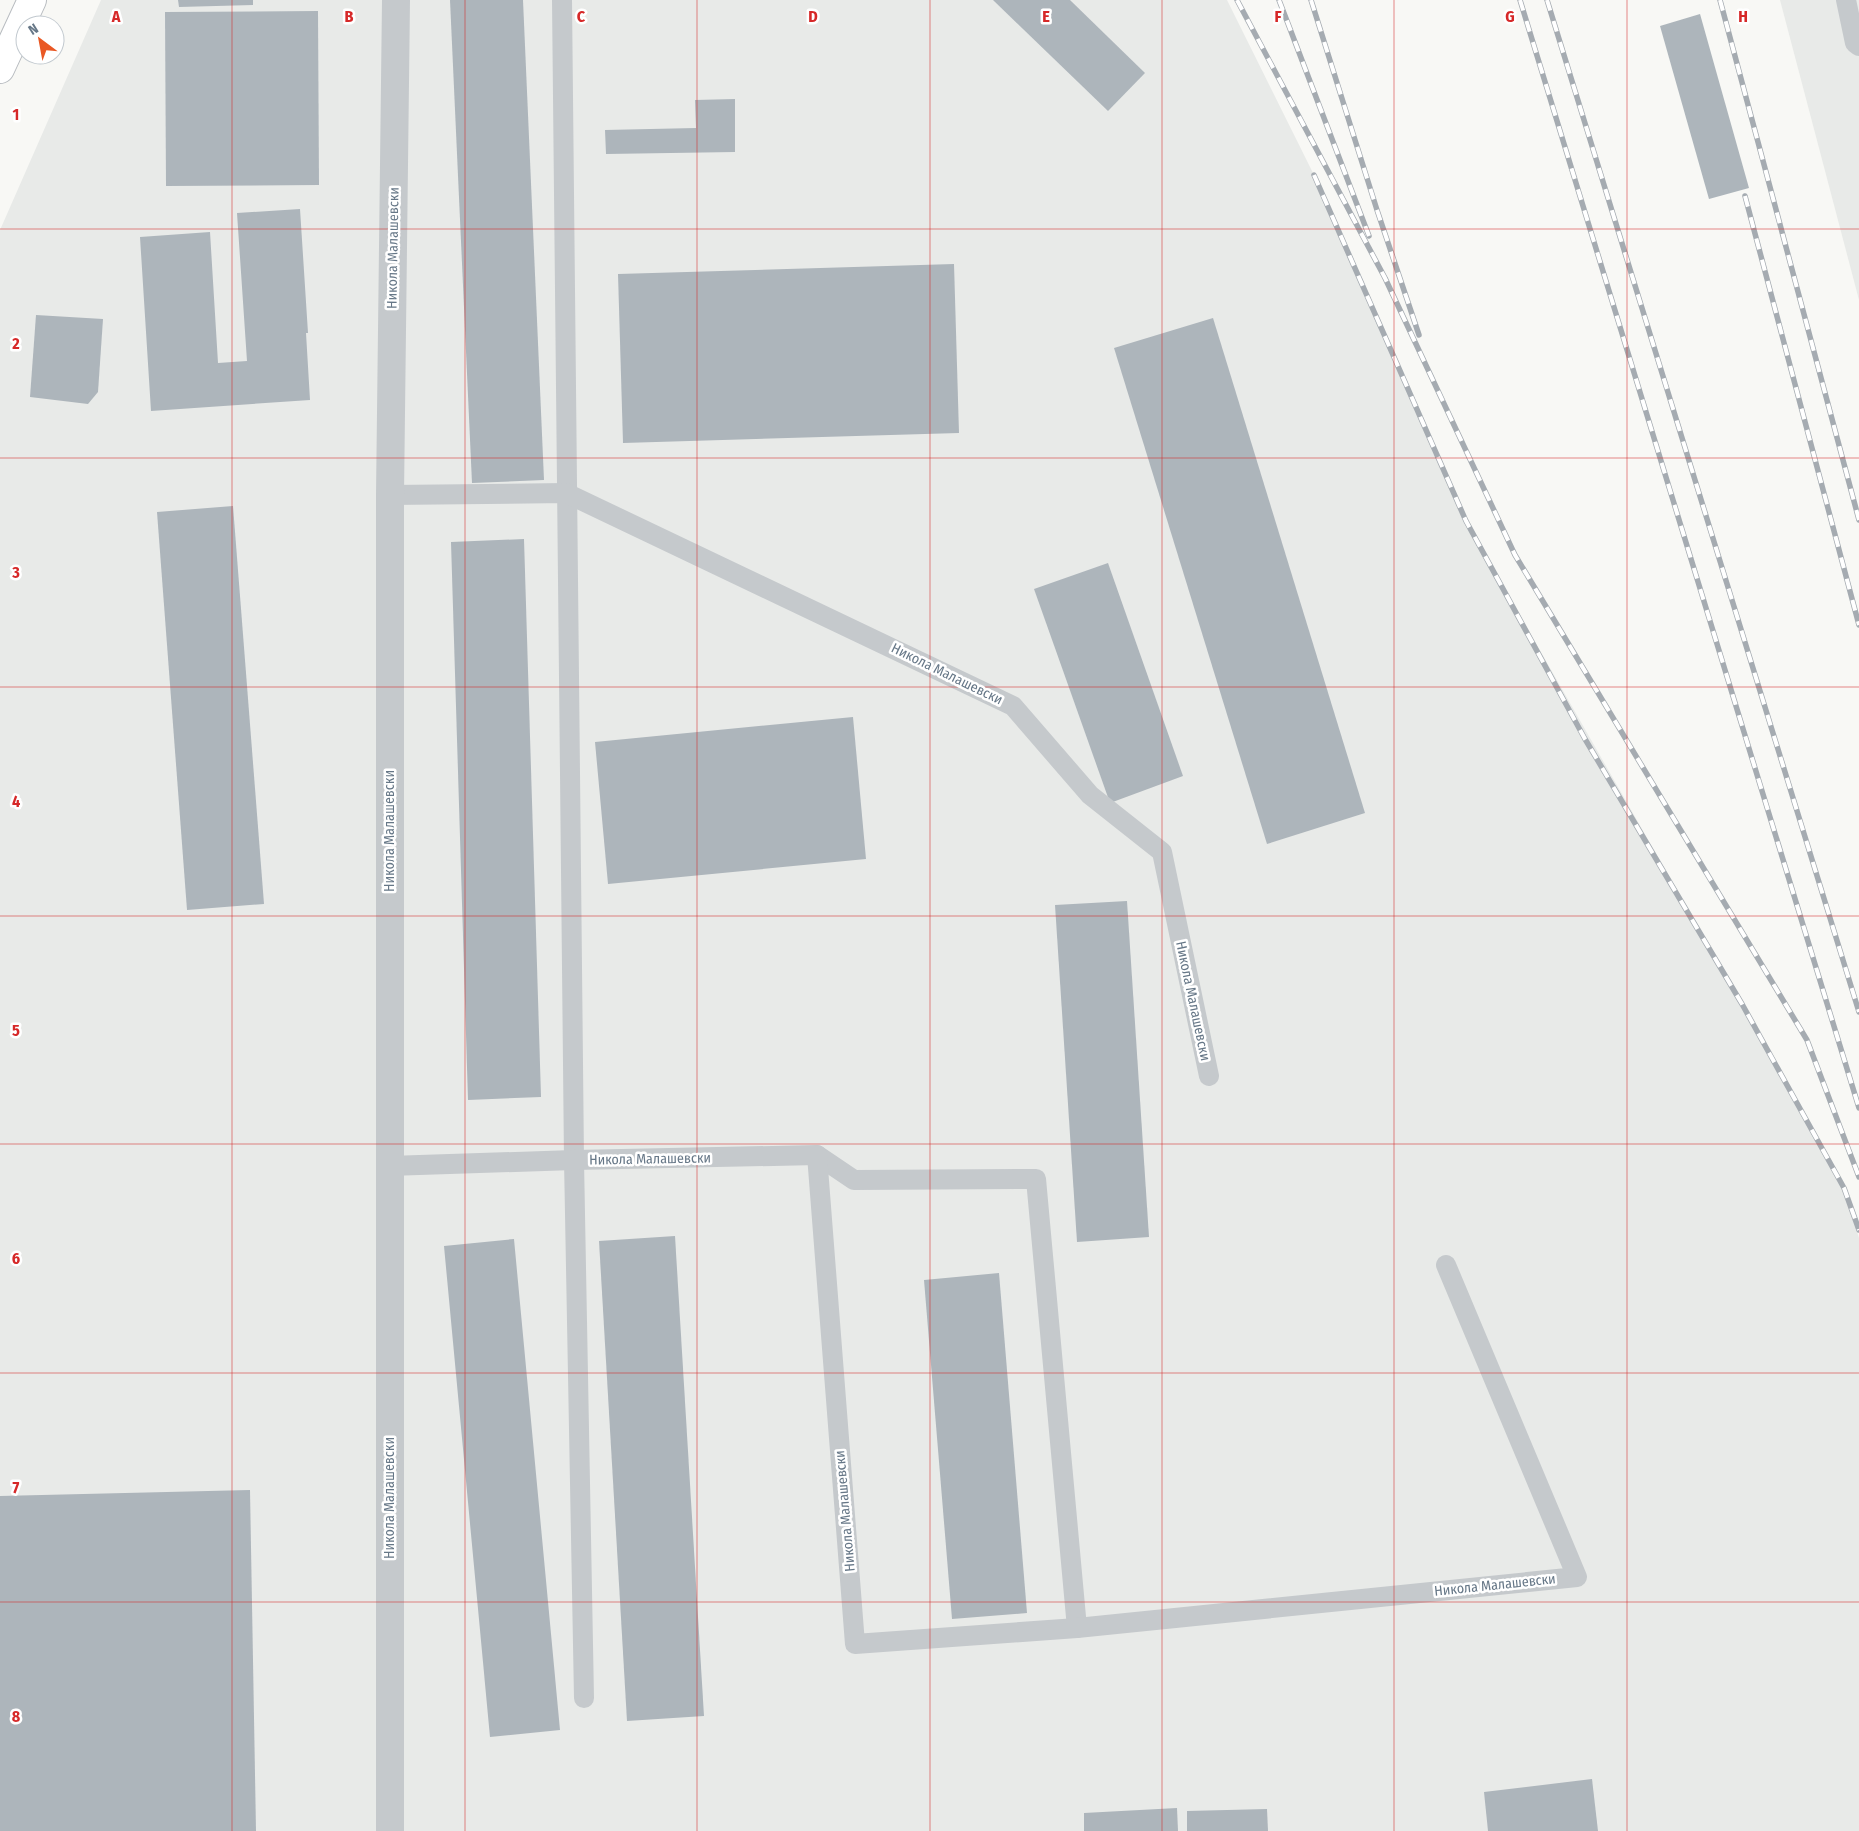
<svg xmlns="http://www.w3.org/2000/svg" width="1859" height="1831" viewBox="0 0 1859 1831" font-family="'Fira Sans Condensed',sans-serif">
	<rect width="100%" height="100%" fill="#f8f8f5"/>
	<g fill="#e8eae8">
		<polygon points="101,0 1227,0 1314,175 1466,521 1742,1004 1844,1188 1859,1238 1859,1831 0,1831 0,230"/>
		<polygon points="1780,0 1859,0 1859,300"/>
	</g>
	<g fill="#adb5bb">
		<polygon points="178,0 253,0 253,5 179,7"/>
		<polygon points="450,0 523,0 544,480 472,483"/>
		<polygon points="993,0 1070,0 1145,73 1108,111"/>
		<polygon points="318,11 319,185 166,186 165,12"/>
		<polygon points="1700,14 1749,188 1709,199 1660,26"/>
		<polygon points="735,99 735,152 606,154 605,130 696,128 695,100"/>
		<polygon points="300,209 308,333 306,333 310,400 151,411 140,237 210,232 218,363 247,361 237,213"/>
		<polygon points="954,264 959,433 623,443 618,274"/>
		<polygon points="36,315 103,319 98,392 88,404 30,397"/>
		<polygon points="1213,318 1365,813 1267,844 1114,348"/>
		<polygon points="233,506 264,904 187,910 157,512"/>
		<polygon points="524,539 541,1097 468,1100 451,542"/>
		<polygon points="1108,563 1183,776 1110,803 1034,589"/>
		<polygon points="853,717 866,859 608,884 595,742"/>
		<polygon points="1127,901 1149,1237 1077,1242 1055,905"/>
		<polygon points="675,1236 704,1716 627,1721 599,1241"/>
		<polygon points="514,1239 560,1730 490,1737 444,1246"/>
		<polygon points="999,1273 1027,1613 952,1619 924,1280"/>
		<polygon points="250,1490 256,1831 0,1831 0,1496"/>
		<polygon points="1592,1779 1598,1831 1488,1831 1484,1792"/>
		<polygon points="1177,1808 1178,1831 1084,1831 1084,1813"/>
		<polygon points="1267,1809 1268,1831 1187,1831 1187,1811"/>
	</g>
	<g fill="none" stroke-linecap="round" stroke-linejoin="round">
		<g stroke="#b8bcc0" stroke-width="30">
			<polyline id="primary" points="0,69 32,0"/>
		</g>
		<g stroke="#c5c9cc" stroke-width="20">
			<polyline points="562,0 574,1160 584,1698"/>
			<polyline points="1846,0 1855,43 1859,46"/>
			<polyline points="390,495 566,493 1013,706 1090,795 1162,852 1209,1076"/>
			<polyline points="817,1155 854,1180 1036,1179 1077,1628"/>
			<polyline points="389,1166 574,1160 817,1155 855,1644 1077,1628 1577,1577 1446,1265"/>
		</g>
		<polyline stroke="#c5c9cc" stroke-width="28" points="390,1831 390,495 396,0"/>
		<use href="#primary" stroke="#fff" stroke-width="28"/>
		<g stroke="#a5abb1" stroke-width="5.5">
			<g id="rail">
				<polyline points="1237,0 1385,278 1515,555 1807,1040 1859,1177"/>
				<polyline points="1279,0 1369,236"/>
				<polyline points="1311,0 1377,210 1419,335"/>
				<polyline points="1520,0 1859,1108"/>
				<polyline points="1547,0 1859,1012"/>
				<polyline points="1720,0 1859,520"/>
				<polyline points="1314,175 1466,521 1585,739 1742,1004 1844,1188 1859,1230"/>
				<polyline points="1745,196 1859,625"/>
			</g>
		</g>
		<use href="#rail" stroke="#fff" stroke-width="4" stroke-dasharray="11" stroke-linecap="butt"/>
	</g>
	<path fill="none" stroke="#d62828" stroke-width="1" stroke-opacity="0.55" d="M232 0V1831M465 0V1831M697 0V1831M930 0V1831M1162 0V1831M1394 0V1831M1627 0V1831M0 229H1859M0 458H1859M0 687H1859M0 916H1859M0 1144H1859M0 1373H1859M0 1602H1859"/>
	<g text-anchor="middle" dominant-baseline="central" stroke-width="5" stroke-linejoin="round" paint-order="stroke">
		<g font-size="14" fill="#667787" stroke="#fff">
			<text transform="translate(393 248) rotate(-89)">Никола Малашевски</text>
			<text transform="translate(947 674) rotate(26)">Никола Малашевски</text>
			<text transform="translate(389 831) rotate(-90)">Никола Малашевски</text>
			<text transform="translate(1193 1001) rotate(78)">Никола Малашевски</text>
			<text transform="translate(650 1159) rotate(-1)">Никола Малашевски</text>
			<text transform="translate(389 1498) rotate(-90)">Никола Малашевски</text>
			<text transform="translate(845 1511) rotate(-95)">Никола Малашевски</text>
			<text transform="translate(1495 1585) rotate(-6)">Никола Малашевски</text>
		</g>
	</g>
	<g font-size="16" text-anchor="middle" font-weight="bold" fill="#d62828" stroke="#fff" stroke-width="5" stroke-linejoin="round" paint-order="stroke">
		<text x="116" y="22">A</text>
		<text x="349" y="22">B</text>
		<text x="581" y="22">C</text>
		<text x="813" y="22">D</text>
		<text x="1046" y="22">E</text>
		<text x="1278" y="22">F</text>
		<text x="1510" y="22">G</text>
		<text x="1743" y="22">H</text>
		<text x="16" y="120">1</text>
		<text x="16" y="349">2</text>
		<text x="16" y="578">3</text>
		<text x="16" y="807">4</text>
		<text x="16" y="1036">5</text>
		<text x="16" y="1264">6</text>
		<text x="16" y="1493">7</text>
		<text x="16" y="1722">8</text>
	</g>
	<g transform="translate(40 40) rotate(328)"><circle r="24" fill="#ffffff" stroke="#c2c9cf"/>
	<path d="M0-4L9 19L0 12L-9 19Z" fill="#e95824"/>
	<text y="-8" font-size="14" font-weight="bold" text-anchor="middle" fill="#667787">N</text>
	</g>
</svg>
